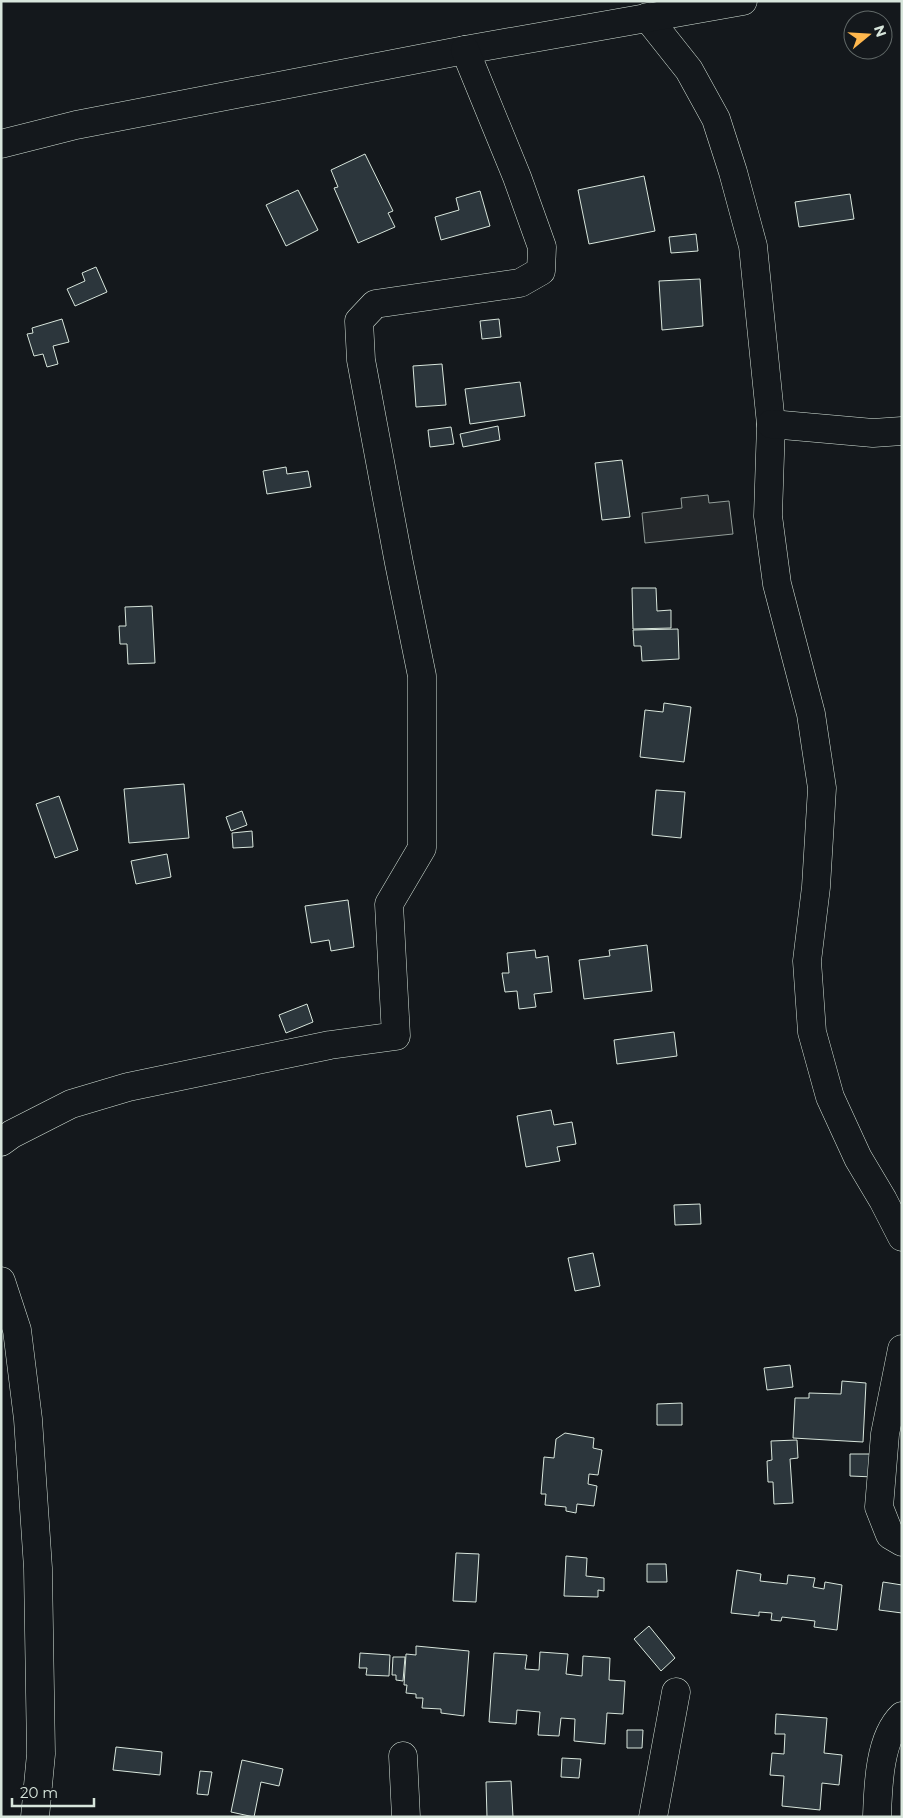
<svg xmlns="http://www.w3.org/2000/svg" width="903" height="1818" viewBox="0 0 903 1818" font-family="Montserrat,sans-serif">
	<rect width="100%" height="100%" fill="#14181c"/>
	<polygon fill="#24282b" stroke="#939e99" points="708,495 709,503 729,501 733,534 645,543 642,513 682,508 681,498"/>
	<g fill="#2c363c" stroke="#d8e6dc">
		<polygon points="365,154 393,211 388,213 395,227 358,243 334,188 338,187 331,170"/>
		<polygon points="644,176 655,231 589,244 578,190"/>
		<polygon points="298,190 318,230 286,246 266,205"/>
		<polygon points="480,191 490,226 441,240 435,217 459,210 456,198"/>
		<polygon points="850,194 854,219 799,227 795,202"/>
		<polygon points="696,234 698,251 671,253 669,237"/>
		<polygon points="96,267 107,292 75,306 67,289 85,281 82,273"/>
		<polygon points="700,279 703,326 662,330 659,281"/>
		<polygon points="62,319 69,342 53,346 58,364 47,367 43,354 34,356 27,334 33,333 32,328"/>
		<polygon points="499,319 501,337 482,339 480,321"/>
		<polygon points="442,364 446,405 416,407 413,366"/>
		<polygon points="520,382 525,416 470,424 465,389"/>
		<polygon points="498,426 500,440 463,447 460,434"/>
		<polygon points="451,427 454,444 430,447 428,430"/>
		<polygon points="622,460 630,517 602,520 595,463"/>
		<polygon points="286,467 287,474 308,471 311,487 267,494 263,471"/>
		<polygon points="632,588 656,588 657,611 671,610 671,628 633,629"/>
		<polygon points="152,606 155,663 128,664 127,644 120,644 119,626 126,626 125,607"/>
		<polygon points="678,629 679,659 642,661 641,646 634,646 633,630"/>
		<polygon points="664,703 691,707 684,762 640,757 645,710 663,712"/>
		<polygon points="184,784 189,838 129,843 124,789"/>
		<polygon points="656,790 685,792 681,838 652,835"/>
		<polygon points="59,796 78,850 55,858 36,804"/>
		<polygon points="242,811 247,825 231,831 226,817"/>
		<polygon points="252,831 253,847 233,848 232,833"/>
		<polygon points="167,854 171,877 136,884 131,861"/>
		<polygon points="348,900 354,947 331,951 329,940 311,943 305,906"/>
		<polygon points="647,945 652,991 584,999 579,960 610,956 609,950"/>
		<polygon points="535,950 536,958 548,956 552,992 534,994 536,1007 519,1009 517,991 505,992 502,973 509,973 507,953"/>
		<polygon points="307,1004 313,1022 286,1033 279,1015"/>
		<polygon points="674,1032 677,1056 617,1064 614,1040"/>
		<polygon points="551,1110 554,1125 572,1122 576,1144 557,1147 560,1161 526,1167 517,1116"/>
		<polygon points="700,1204 701,1224 675,1225 674,1205"/>
		<polygon points="593,1253 600,1286 575,1291 568,1258"/>
		<polygon points="790,1365 793,1387 767,1390 764,1368"/>
		<polygon points="842,1381 866,1383 863,1442 793,1438 795,1398 809,1398 809,1393 841,1394"/>
		<polygon points="682,1403 682,1425 657,1425 657,1404"/>
		<polygon points="565,1433 594,1438 593,1448 602,1450 598,1475 589,1474 588,1484 597,1486 594,1506 577,1504 576,1513 566,1511 566,1507 545,1505 546,1494 541,1494 544,1457 554,1458 556,1439"/>
		<polygon points="797,1440 798,1458 790,1459 793,1503 774,1504 773,1482 768,1482 767,1461 772,1460 771,1441"/>
		<polygon points="850,1454 874,1454 874,1477 850,1476"/>
		<polygon points="456,1553 479,1554 476,1602 453,1601"/>
		<polygon points="566,1556 587,1558 586,1576 604,1578 604,1591 598,1590 598,1597 564,1596"/>
		<polygon points="647,1564 666,1564 667,1582 647,1582"/>
		<polygon points="737,1570 761,1574 760,1581 787,1584 788,1575 815,1578 813,1587 824,1589 825,1582 842,1585 837,1630 814,1627 815,1621 782,1617 781,1621 771,1620 772,1613 759,1612 759,1616 731,1613"/>
		<polygon points="883,1582 902,1585 902,1613 879,1610"/>
		<polygon points="649,1626 675,1658 661,1671 634,1639"/>
		<polygon points="416,1646 469,1651 464,1716 441,1713 441,1709 422,1708 423,1698 416,1698 416,1694 406,1693 407,1685 404,1685 406,1654 416,1655"/>
		<polygon points="540,1652 568,1654 566,1674 582,1676 583,1656 610,1658 609,1680 625,1681 623,1714 607,1713 605,1744 574,1741 575,1719 561,1718 559,1736 538,1735 540,1712 517,1710 516,1724 489,1722 494,1653 527,1655 525,1669 539,1670"/>
		<polygon points="360,1653 390,1655 389,1676 366,1675 367,1668 359,1668"/>
		<polygon points="393,1657 405,1657 403,1681 396,1680 396,1675 392,1675"/>
		<polygon points="776,1714 827,1718 824,1753 842,1755 839,1785 822,1783 820,1810 782,1806 784,1776 770,1775 772,1753 784,1754 785,1734 775,1734"/>
		<polygon points="627,1730 643,1730 642,1748 627,1748"/>
		<polygon points="116,1747 162,1752 160,1775 113,1770"/>
		<polygon points="562,1758 581,1759 579,1778 561,1777"/>
		<polygon points="242,1760 283,1769 279,1786 261,1782 254,1817 231,1812"/>
		<polygon points="200,1771 212,1772 208,1795 197,1794"/>
		<polygon points="511,1781 513,1817 487,1817 486,1782"/>
	</g>
	<g fill="none" stroke-linecap="round" stroke-linejoin="round">
		<g stroke="#d8e6dc" stroke-width="29">
			<g id="minor">
				<polyline points="647,17 689,70 716,119 733,172 753,246 771,424 768,516 777,584 811,714 822,788 816,887 807,961 812,1032 830,1097 858,1158 883,1200 902,1237"/>
				<polyline points="1,144 76,125 465,50 743,1"/>
				<polyline points="771,424 873,433 902,431"/>
				<polyline points="1,1142 12,1134 71,1104 128,1087 330,1045 396,1036 389,904 422,848 422,676 399,563 361,360 359,321 375,304 520,283 541,271 542,247 517,177 465,50"/>
				<polyline points="1,1281 17,1330 28,1419 38,1568 41,1754 35,1817"/>
				<polyline points="902,1349 885,1434 879,1507 890,1535 902,1542"/>
				<polyline points="403,1756 406,1817"/>
				<polyline points="653,1817 676,1692"/>
				<path d="M877 1817C878 1787 879 1738 902 1716"/>
			</g>
		</g>
		<use href="#minor" stroke="#14181c" stroke-width="28"/>
	</g>
	<rect width="903" height="1818" fill="none" stroke="#d8e6dc" stroke-width="5"/>
	<g transform="translate(868 35) rotate(72)"><circle r="24" fill="#14181c" stroke="#626a69"/>
	<path d="M0-4L9 19L0 12L-9 19Z" fill="#ffb74d"/>
	<text y="-8" font-size="14" font-weight="bold" text-anchor="middle" fill="#d8e6dc">N</text>
	</g>
	<path d="M12 1798v8h82v-8" fill="none" stroke="#d8e6dc" stroke-width="2.5"/>
	<text x="20" y="1798" font-size="15" fill="#d8e6dc" stroke="#14181c" stroke-width="4" paint-order="stroke">20 m</text>
</svg>
